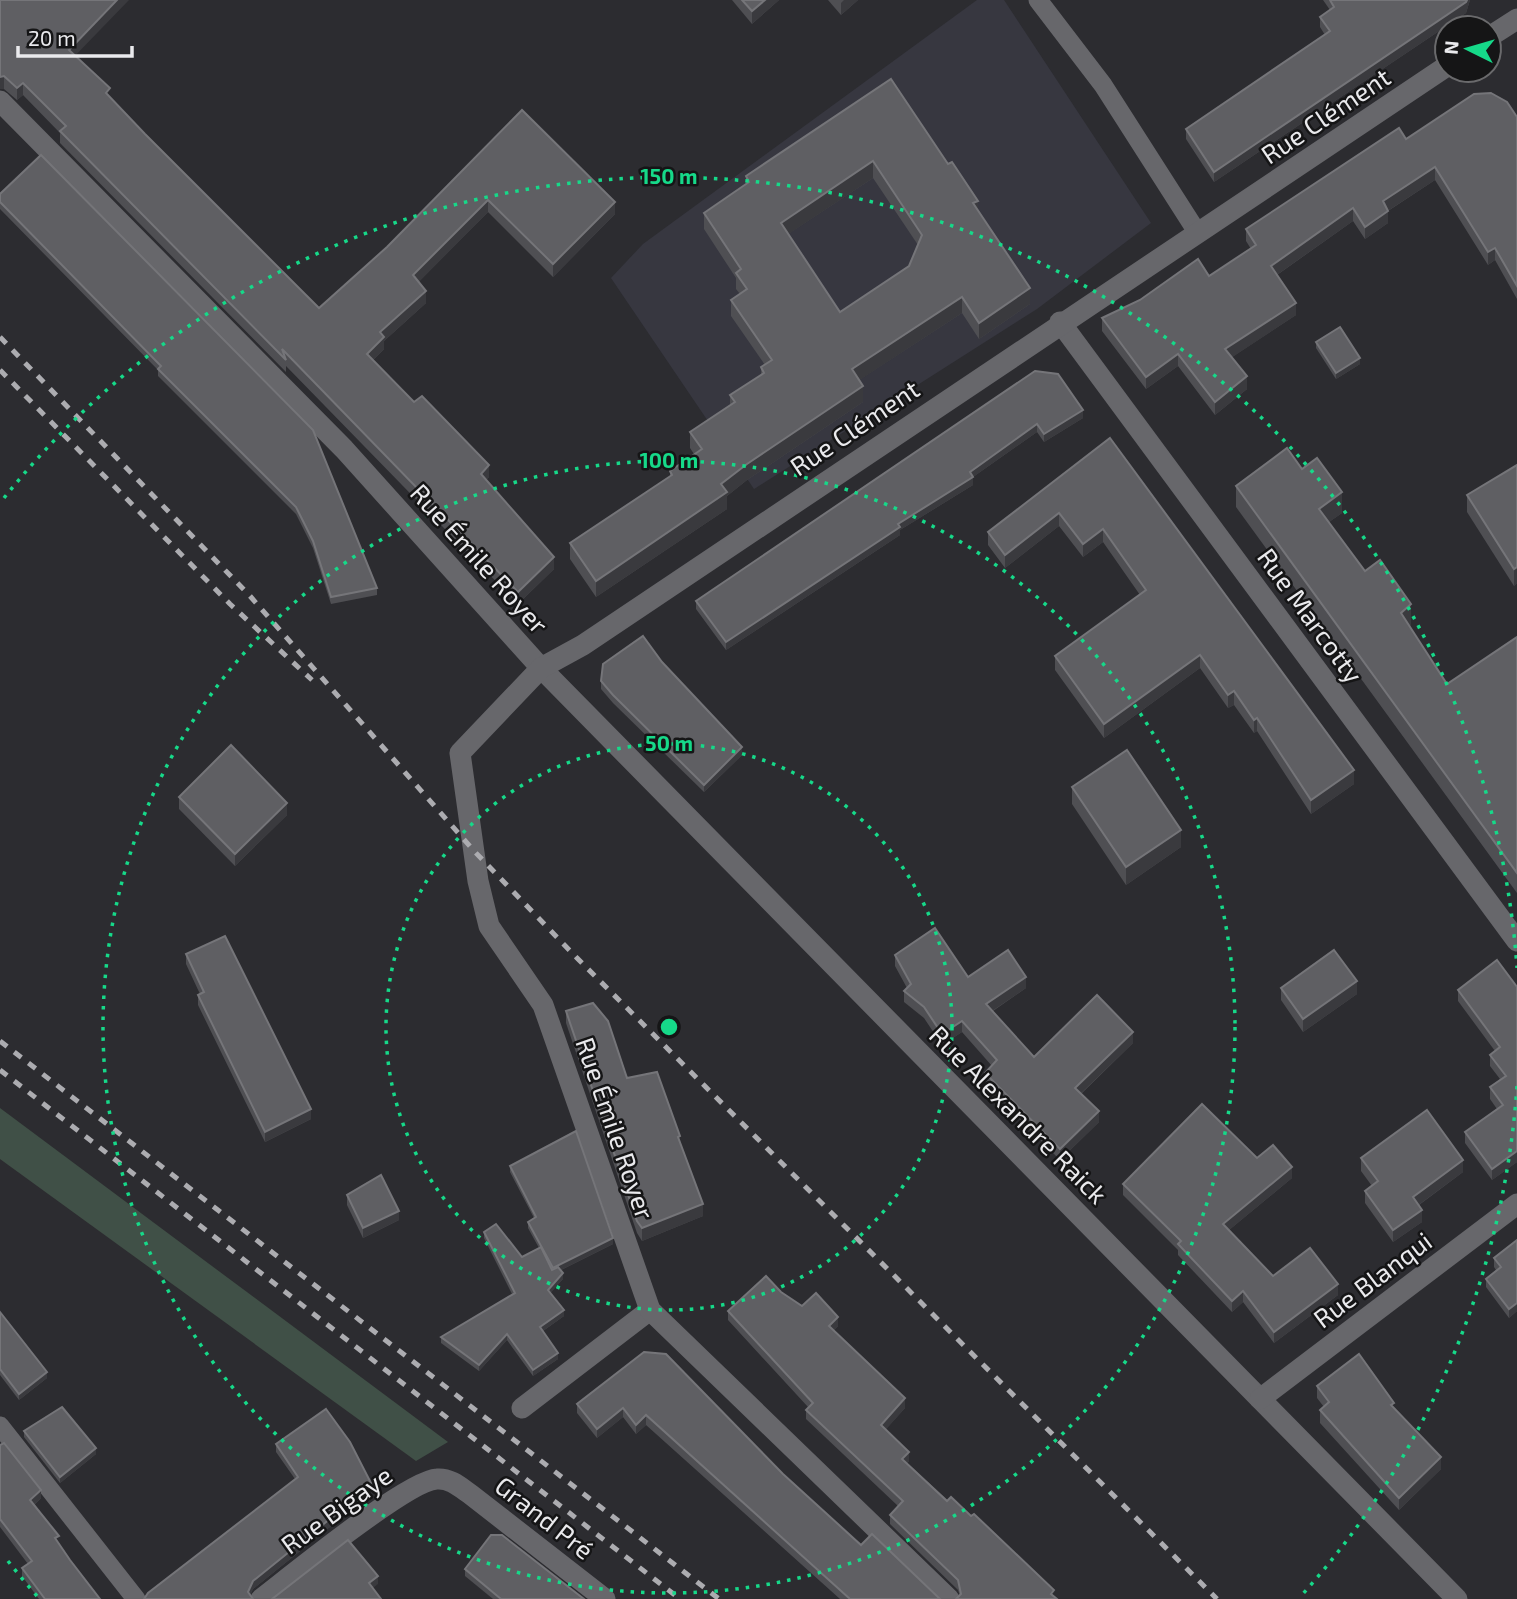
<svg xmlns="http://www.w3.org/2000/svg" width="1517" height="1599" viewBox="0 0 1517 1599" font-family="'Exo 2',sans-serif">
	<rect width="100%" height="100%" fill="#2c2c30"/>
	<polygon fill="#373740" points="977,0 1004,0 1151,223 1037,309 754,489 611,278 643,244"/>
	<polygon fill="#405047" points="0,1108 448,1442 416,1461 0,1159"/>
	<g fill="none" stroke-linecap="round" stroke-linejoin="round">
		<g stroke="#67676b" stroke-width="19">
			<polyline points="1038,0 1103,85 1197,232"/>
			<polyline points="0,1426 136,1599"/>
		</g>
		<g stroke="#67676b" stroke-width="21">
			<polyline points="1489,37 1517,19"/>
			<polyline points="0,101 344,449 541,668 1457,1599"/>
			<polyline points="1060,322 1517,941"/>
			<polyline points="1260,1399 1517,1204"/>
			<polyline points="522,1408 650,1310"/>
			<path d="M261 1599C291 1576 408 1480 437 1479 450 1478 460 1487 470 1494L605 1599"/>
			<polyline points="949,1599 650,1310 543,1005 489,926 478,881 460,753 541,668 583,645 1447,66"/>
		</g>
		<g stroke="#acacb0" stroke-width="5" stroke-dasharray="9 9" stroke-linecap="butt">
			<polyline points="0,337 250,596 475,852 577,958 1217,1599"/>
			<polyline points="0,370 230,604 312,680"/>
			<polyline points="0,1041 719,1599"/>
			<polyline points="0,1070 680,1599"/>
		</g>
	</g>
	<g fill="#4f4f53" fill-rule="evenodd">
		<polygon points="0,0 75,56 110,97 145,134 319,308 387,247 522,110 615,214 553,277 488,212 418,282 426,303 384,341 384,349 373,360 489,477 486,480 554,569 518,604 286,366 286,372 60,143 60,133 23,95 17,100 4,89"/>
		<polygon points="732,0 779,0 752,24"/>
		<polygon points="828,0 858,0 841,15"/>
		<polygon points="1323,0 1470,0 1466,13 1214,182 1186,139 1186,129 1325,35 1320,27 1320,17 1330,10"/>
		<path d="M891 79 978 210 1030 304 979 339 962 313 859 380 863 402 747 480 727 496V509L596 597 570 559V543L670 476V471L694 454 690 448V432L730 405V395L761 375V367L765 365 731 316V300L740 294 736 289V278L704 229V213L746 184V176ZM873 178 918 245 909 266 840 312 788 234Z"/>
		<polygon points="1517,117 1517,299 1495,260 1488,265 1435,180 1388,211 1388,223 1365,239 1353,221 1277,275 1296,315 1232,357 1247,389 1215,415 1178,366 1146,389 1102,331 1102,318 1209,276 1251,249 1246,241 1246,229 1406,139"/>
		<polygon points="0,194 377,588 377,595 331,604 313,548 296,514 158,376 158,370 0,209"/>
		<polygon points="1316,342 1360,364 1336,379 1316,348"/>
		<polygon points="1035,371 1083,418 1044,442 1037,432 973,477 973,485 900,530 900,535 726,650 696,609 696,601"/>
		<polygon points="1110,438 1354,784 1311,814 1257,731 1254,733 1234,705 1228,708 1200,668 1104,738 1055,670 1055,656 1140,595 1103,542 1083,557 1059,526 1005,568 988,545 988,532"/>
		<polygon points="1517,465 1517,583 1514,586 1467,512 1467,495"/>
		<polygon points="1302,469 1342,513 1329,522 1365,571 1411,625 1409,626 1447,684 1517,637 1517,893 1236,507 1236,486"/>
		<polygon points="662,662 742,755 704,792 613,703 601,689 601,681"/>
		<polygon points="1072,787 1181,847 1126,885 1072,804"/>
		<polygon points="179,797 287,815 235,866 179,809"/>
		<polygon points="186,954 311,1119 265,1142 198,1005 198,995 200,994 186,964"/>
		<polygon points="895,955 968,977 1026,988 993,1011 1034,1057 1133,1043 1081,1094 1099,1122 1060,1160 985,1084 985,1073 992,1066 962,1032 942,1045 924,1018 904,1002 904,991 907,988 895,966"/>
		<polygon points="1517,987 1517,1162 1492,1180 1465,1143 1465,1132 1497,1109 1490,1099 1490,1087 1500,1079 1490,1066 1490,1055 1495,1051 1458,1001 1458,990"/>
		<polygon points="1281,988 1357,994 1303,1032 1281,1000"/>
		<polygon points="566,1011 627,1078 680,1144 703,1216 642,1241 637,1233 566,1023"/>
		<polygon points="1257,1158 1292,1178 1229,1230 1273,1276 1338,1295 1274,1343 1243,1302 1232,1312 1178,1255 1178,1250 1123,1195 1123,1184"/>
		<polygon points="1361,1158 1463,1172 1419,1205 1422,1222 1393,1242 1365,1203 1365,1191 1372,1186 1361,1171"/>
		<polygon points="510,1166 613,1244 561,1270 563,1279 550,1293 564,1316 543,1331 558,1359 533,1376 507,1340 479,1371 441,1343 441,1337 512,1294 484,1238 484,1232 522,1257 539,1248 528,1228 528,1222 534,1218 510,1172"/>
		<polygon points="347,1195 399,1220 363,1238 347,1205"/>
		<polygon points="1517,1240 1517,1311 1509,1318 1486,1287 1486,1279 1496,1270 1494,1267 1494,1258"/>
		<polygon points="781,1292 802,1306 838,1326 834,1330 905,1408 885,1430 909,1461 907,1463 1054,1597 960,1596 958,1590 890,1524 890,1515 898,1506 806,1419 806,1410 808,1407 728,1320 728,1311"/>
		<polygon points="0,1312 47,1378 19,1400 0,1375"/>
		<polygon points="644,1352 783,1474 861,1545 940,1599 840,1599 646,1425 636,1434 623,1417 597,1438 577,1413 577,1404"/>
		<polygon points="1317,1386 1394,1408 1441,1469 1399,1510 1320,1423 1320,1410 1324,1407 1317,1398"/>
		<polygon points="24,1431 96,1454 60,1483 24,1437"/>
		<polygon points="276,1444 372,1493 253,1589 250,1595 144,1599 295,1479 276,1452"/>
		<polygon points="0,1445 41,1498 34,1505 70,1560 100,1599 39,1599 22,1576 22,1568 28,1564 0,1527"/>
		<polygon points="465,1569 584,1599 493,1599 465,1576"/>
	</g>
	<g fill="#3a3a3e">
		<polygon points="117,0 129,0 69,62 69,50"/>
		<polygon points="765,0 779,0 752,24 752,11"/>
		<polygon points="844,0 858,0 841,15 841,3"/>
		<polygon points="1467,0 1470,0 1466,13 1214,182 1214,172"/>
		<polygon points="4,76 4,89 0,89 0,77"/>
		<polygon points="23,83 23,95 17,100 17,88"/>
		<polygon points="873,161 873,178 781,239 781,223"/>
		<polygon points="1435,167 1435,180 1383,214 1383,201"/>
		<polygon points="488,200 488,212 413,288 413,275"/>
		<polygon points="978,201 978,217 973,203"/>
		<polygon points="615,202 615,214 553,277 553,264"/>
		<polygon points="1353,208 1353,221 1271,279 1271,266"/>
		<polygon points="1388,211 1388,223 1365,239 1365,227"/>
		<polygon points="1495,248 1495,260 1488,265 1488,252"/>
		<polygon points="1030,288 1030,304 979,339 979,323"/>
		<polygon points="426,291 426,303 384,341 384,349 367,366 367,354 380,332"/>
		<polygon points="962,297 962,313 852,385 852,369"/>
		<polygon points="1296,303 1296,315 1225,362 1225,349"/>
		<polygon points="1178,354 1178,366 1146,389 1146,377"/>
		<polygon points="1360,358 1360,364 1336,379 1336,373"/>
		<polygon points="1247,376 1247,389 1215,415 1215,402"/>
		<polygon points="863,386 863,402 747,480 727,496 727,509 596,597 596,581 747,464"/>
		<polygon points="1083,410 1083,418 1044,442 1044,434"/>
		<polygon points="1037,424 1037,432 973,477 973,485 900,530 900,535 726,650 726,642 898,524"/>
		<polygon points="489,465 489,477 481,486 481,474"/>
		<polygon points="1342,492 1342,513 1319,529 1319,509"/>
		<polygon points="1059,513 1059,526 1005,568 1005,555"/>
		<polygon points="1103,529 1103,542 1083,557 1083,544"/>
		<polygon points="554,557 554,569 518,604 518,592"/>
		<polygon points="1517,567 1517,583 1514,586 1514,569"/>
		<polygon points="1411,604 1411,625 1401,633 1401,613"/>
		<polygon points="1200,655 1200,668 1104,738 1104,724"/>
		<polygon points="1234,691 1234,705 1228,708 1228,695"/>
		<polygon points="1257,718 1257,731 1254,733 1254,720"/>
		<polygon points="742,747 742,755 704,792 704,785"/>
		<polygon points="1354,770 1354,784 1311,814 1311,800"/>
		<polygon points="287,803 287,815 235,866 235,854"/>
		<polygon points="1181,830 1181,847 1126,885 1126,867"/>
		<polygon points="1026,977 1026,988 986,1015 986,1004"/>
		<polygon points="1357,981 1357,994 1303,1032 1303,1019"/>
		<polygon points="962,1021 962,1032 942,1045 942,1034"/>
		<polygon points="1133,1032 1133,1043 1075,1099 1075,1088"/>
		<polygon points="311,1109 311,1119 265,1142 265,1132"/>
		<polygon points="1099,1111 1099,1122 1060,1160 1060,1149"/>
		<polygon points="1517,1151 1517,1162 1492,1180 1492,1169"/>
		<polygon points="1463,1160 1463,1172 1413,1209 1413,1197"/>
		<polygon points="1292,1167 1292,1178 1223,1235 1223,1224"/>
		<polygon points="703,1204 703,1216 642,1241 642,1228"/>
		<polygon points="1422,1210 1422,1222 1393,1242 1393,1230"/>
		<polygon points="399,1211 399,1220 363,1238 363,1228"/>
		<polygon points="613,1238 613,1244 553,1274 553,1268"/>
		<polygon points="563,1273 563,1279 548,1296 548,1290"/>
		<polygon points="1338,1284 1338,1295 1274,1343 1274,1332"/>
		<polygon points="1243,1291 1243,1302 1232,1312 1232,1301"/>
		<polygon points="1517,1303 1517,1311 1509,1318 1509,1309"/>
		<polygon points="564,1310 564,1316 540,1333 540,1327"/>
		<polygon points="838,1317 838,1326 829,1335 829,1326"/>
		<polygon points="507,1334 507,1340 479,1371 479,1365"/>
		<polygon points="558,1353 558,1359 533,1376 533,1370"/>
		<polygon points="47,1372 47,1378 19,1400 19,1394"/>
		<polygon points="905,1398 905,1408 881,1435 881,1425"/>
		<polygon points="623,1408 623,1417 597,1438 597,1429"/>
		<polygon points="646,1415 646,1425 636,1434 636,1425"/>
		<polygon points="96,1448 96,1454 60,1483 60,1477"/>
		<polygon points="909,1452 909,1461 902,1468 902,1459"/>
		<polygon points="1441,1457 1441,1469 1399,1510 1399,1498"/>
		<polygon points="372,1485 372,1493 253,1589 248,1599 248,1592 253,1581"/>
		<polygon points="41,1490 41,1498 30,1508 30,1500"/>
		<polygon points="378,1576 378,1584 369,1591 369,1583"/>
	</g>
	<g fill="#5f5f63" stroke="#757579" stroke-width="2" fill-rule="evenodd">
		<polygon points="0,0 117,0 69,50 110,88 106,93 145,134 319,308 387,247 522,110 615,202 553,264 488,200 413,275 426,291 380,332 384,337 367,354 414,402 422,396 489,465 481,474 554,557 518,592 282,349 286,360 60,131 66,126 23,83 17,88 4,76 0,77"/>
		<polygon points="742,0 765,0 752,11"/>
		<polygon points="1330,0 1467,0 1466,2 1214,172 1186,129 1330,31 1320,17 1334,7"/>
		<path d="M891 79 948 164 952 162 978 201 973 203 1030 288 979 323 962 297 852 369 863 386 747 464 721 484 727 492 596 581 570 543 672 475 670 471 702 449 690 432 735 402 730 395 764 373 761 367 772 360 731 300 747 289 736 273 741 269 704 213 749 182 746 176ZM873 161 922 235 909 266 840 312 781 223Z"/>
		<polygon points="1491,93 1507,102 1517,117 1517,286 1495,248 1488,252 1435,167 1383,201 1388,211 1365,227 1353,208 1271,266 1296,303 1225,349 1247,376 1215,402 1178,354 1146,377 1102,318 1140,300 1198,259 1209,276 1256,245 1246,229 1399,128 1406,139 1474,94"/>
		<polygon points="41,155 313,430 377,588 331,597 313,541 296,507 158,369 161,366 0,202 0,194"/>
		<polygon points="1340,327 1360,358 1336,373 1316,342"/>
		<polygon points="1035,371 1058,374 1083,410 1044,434 1037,424 970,472 973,477 898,524 900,527 726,642 696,601"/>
		<polygon points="1110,438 1354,770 1311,800 1257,718 1254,720 1234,691 1228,695 1200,655 1104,724 1055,656 1146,590 1103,529 1083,544 1059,513 1005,555 988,532"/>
		<polygon points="1287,448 1302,469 1317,458 1342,492 1319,509 1365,571 1380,560 1411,604 1401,613 1447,684 1517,637 1517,873 1236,486"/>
		<polygon points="1517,465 1517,567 1514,569 1467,495"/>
		<polygon points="643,636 662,662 742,747 704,785 613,695 601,681 603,664"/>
		<polygon points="231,745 287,803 235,854 179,797"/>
		<polygon points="1127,750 1181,830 1126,867 1072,787"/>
		<polygon points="935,928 968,977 1008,950 1026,977 986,1004 1034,1057 1097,995 1133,1032 1075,1088 1099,1111 1060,1149 985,1073 997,1060 962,1021 942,1034 924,1007 904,991 911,984 895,955"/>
		<polygon points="225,936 311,1109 265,1132 198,995 204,992 186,954"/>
		<polygon points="1334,950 1357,981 1303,1019 1281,988"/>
		<polygon points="1497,960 1517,987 1517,1151 1492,1169 1465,1132 1503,1105 1490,1087 1506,1076 1490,1055 1500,1047 1458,990"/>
		<polygon points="593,1003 608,1021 627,1078 657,1072 680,1136 678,1137 703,1204 642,1228 637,1221 566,1011"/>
		<polygon points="1202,1104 1257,1158 1273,1145 1292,1167 1223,1224 1273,1276 1310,1248 1338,1284 1274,1332 1243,1291 1232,1301 1178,1244 1181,1241 1123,1184"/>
		<polygon points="1427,1110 1463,1160 1413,1197 1422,1210 1393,1230 1365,1191 1378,1181 1361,1158"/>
		<polygon points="576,1131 613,1238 553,1268 528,1222 536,1217 510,1166"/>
		<polygon points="381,1175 399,1211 363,1228 347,1195"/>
		<polygon points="496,1224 522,1257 541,1247 552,1270 558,1267 563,1273 548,1290 564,1310 540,1327 558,1353 533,1370 507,1334 479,1365 441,1337 515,1293 484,1232"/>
		<polygon points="1517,1240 1517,1303 1509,1309 1486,1279 1501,1267 1494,1258"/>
		<polygon points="766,1276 781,1292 802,1306 816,1293 838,1317 829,1326 905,1398 881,1425 909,1452 902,1459 947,1501 951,1497 971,1516 974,1514 1054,1590 1051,1594 1057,1599 956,1599 961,1594 958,1580 890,1515 903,1501 806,1410 813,1403 728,1311"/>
		<polygon points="0,1312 47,1372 19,1394 0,1369"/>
		<polygon points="644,1352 666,1354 783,1474 861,1545 872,1534 940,1599 850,1599 646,1415 636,1425 623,1408 597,1429 577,1404"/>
		<polygon points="1359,1354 1394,1403 1391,1405 1441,1457 1399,1498 1320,1410 1329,1402 1317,1386"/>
		<polygon points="62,1407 96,1448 60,1477 24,1431"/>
		<polygon points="326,1409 350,1442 372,1485 253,1581 248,1592 253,1599 144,1599 148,1593 298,1477 276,1444"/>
		<polygon points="4,1443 41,1490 30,1500 59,1536 55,1538 70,1560 100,1599 45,1599 22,1568 32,1561 0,1519 0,1445"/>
		<polygon points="491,1535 502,1535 584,1599 501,1599 465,1569"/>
		<polygon points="348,1540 378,1576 369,1583 381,1599 272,1599"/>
	</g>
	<g fill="none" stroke="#16d989" stroke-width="3.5" stroke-dasharray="3.5 7">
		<circle cx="669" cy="1027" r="283"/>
		<circle cx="669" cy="1027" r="566"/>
		<path d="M1517 1086A850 850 0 0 1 1301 1596M37 1596A850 850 0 0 1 4 1556M4 498A850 850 0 0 1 1517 968"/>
	</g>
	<g text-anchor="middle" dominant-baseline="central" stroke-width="5" stroke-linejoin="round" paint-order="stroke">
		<g font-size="26" fill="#eaeaed" stroke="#151516">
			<text transform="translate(1325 115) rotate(-34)">Rue Clément</text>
			<text transform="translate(854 427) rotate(-34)">Rue Clément</text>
			<text transform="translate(480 558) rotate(48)">Rue Émile Royer</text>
			<text transform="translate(1311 615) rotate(54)">Rue Marcotty</text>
			<text transform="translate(1019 1114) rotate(45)">Rue Alexandre Raick</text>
			<text transform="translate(616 1128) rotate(71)">Rue Émile Royer</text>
			<text transform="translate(1372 1279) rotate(-37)">Rue Blanqui</text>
			<text transform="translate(336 1509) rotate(-36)">Rue Bigaye</text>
			<text transform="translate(545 1517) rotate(38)">Grand Pré</text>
		</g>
	</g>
	<circle cx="669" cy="1027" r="10" fill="#16d989" stroke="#151516" stroke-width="3.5"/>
	<g font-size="21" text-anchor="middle" font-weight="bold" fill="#16d989" stroke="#151516" stroke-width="5" stroke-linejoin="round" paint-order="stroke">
		<text x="669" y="184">150 m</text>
		<text x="669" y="468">100 m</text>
		<text x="669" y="751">50 m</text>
	</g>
	<g transform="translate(1468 49) rotate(275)"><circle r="33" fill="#151516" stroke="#6a6a6c" stroke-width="2"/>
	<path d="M0-5L12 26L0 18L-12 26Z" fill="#16d989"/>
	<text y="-10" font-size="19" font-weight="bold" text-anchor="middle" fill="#eaeaed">N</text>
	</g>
	<path d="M18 46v10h114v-10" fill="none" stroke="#eaeaed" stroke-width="3.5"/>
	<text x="28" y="46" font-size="21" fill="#eaeaed" stroke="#151516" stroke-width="5" paint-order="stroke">20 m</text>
</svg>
